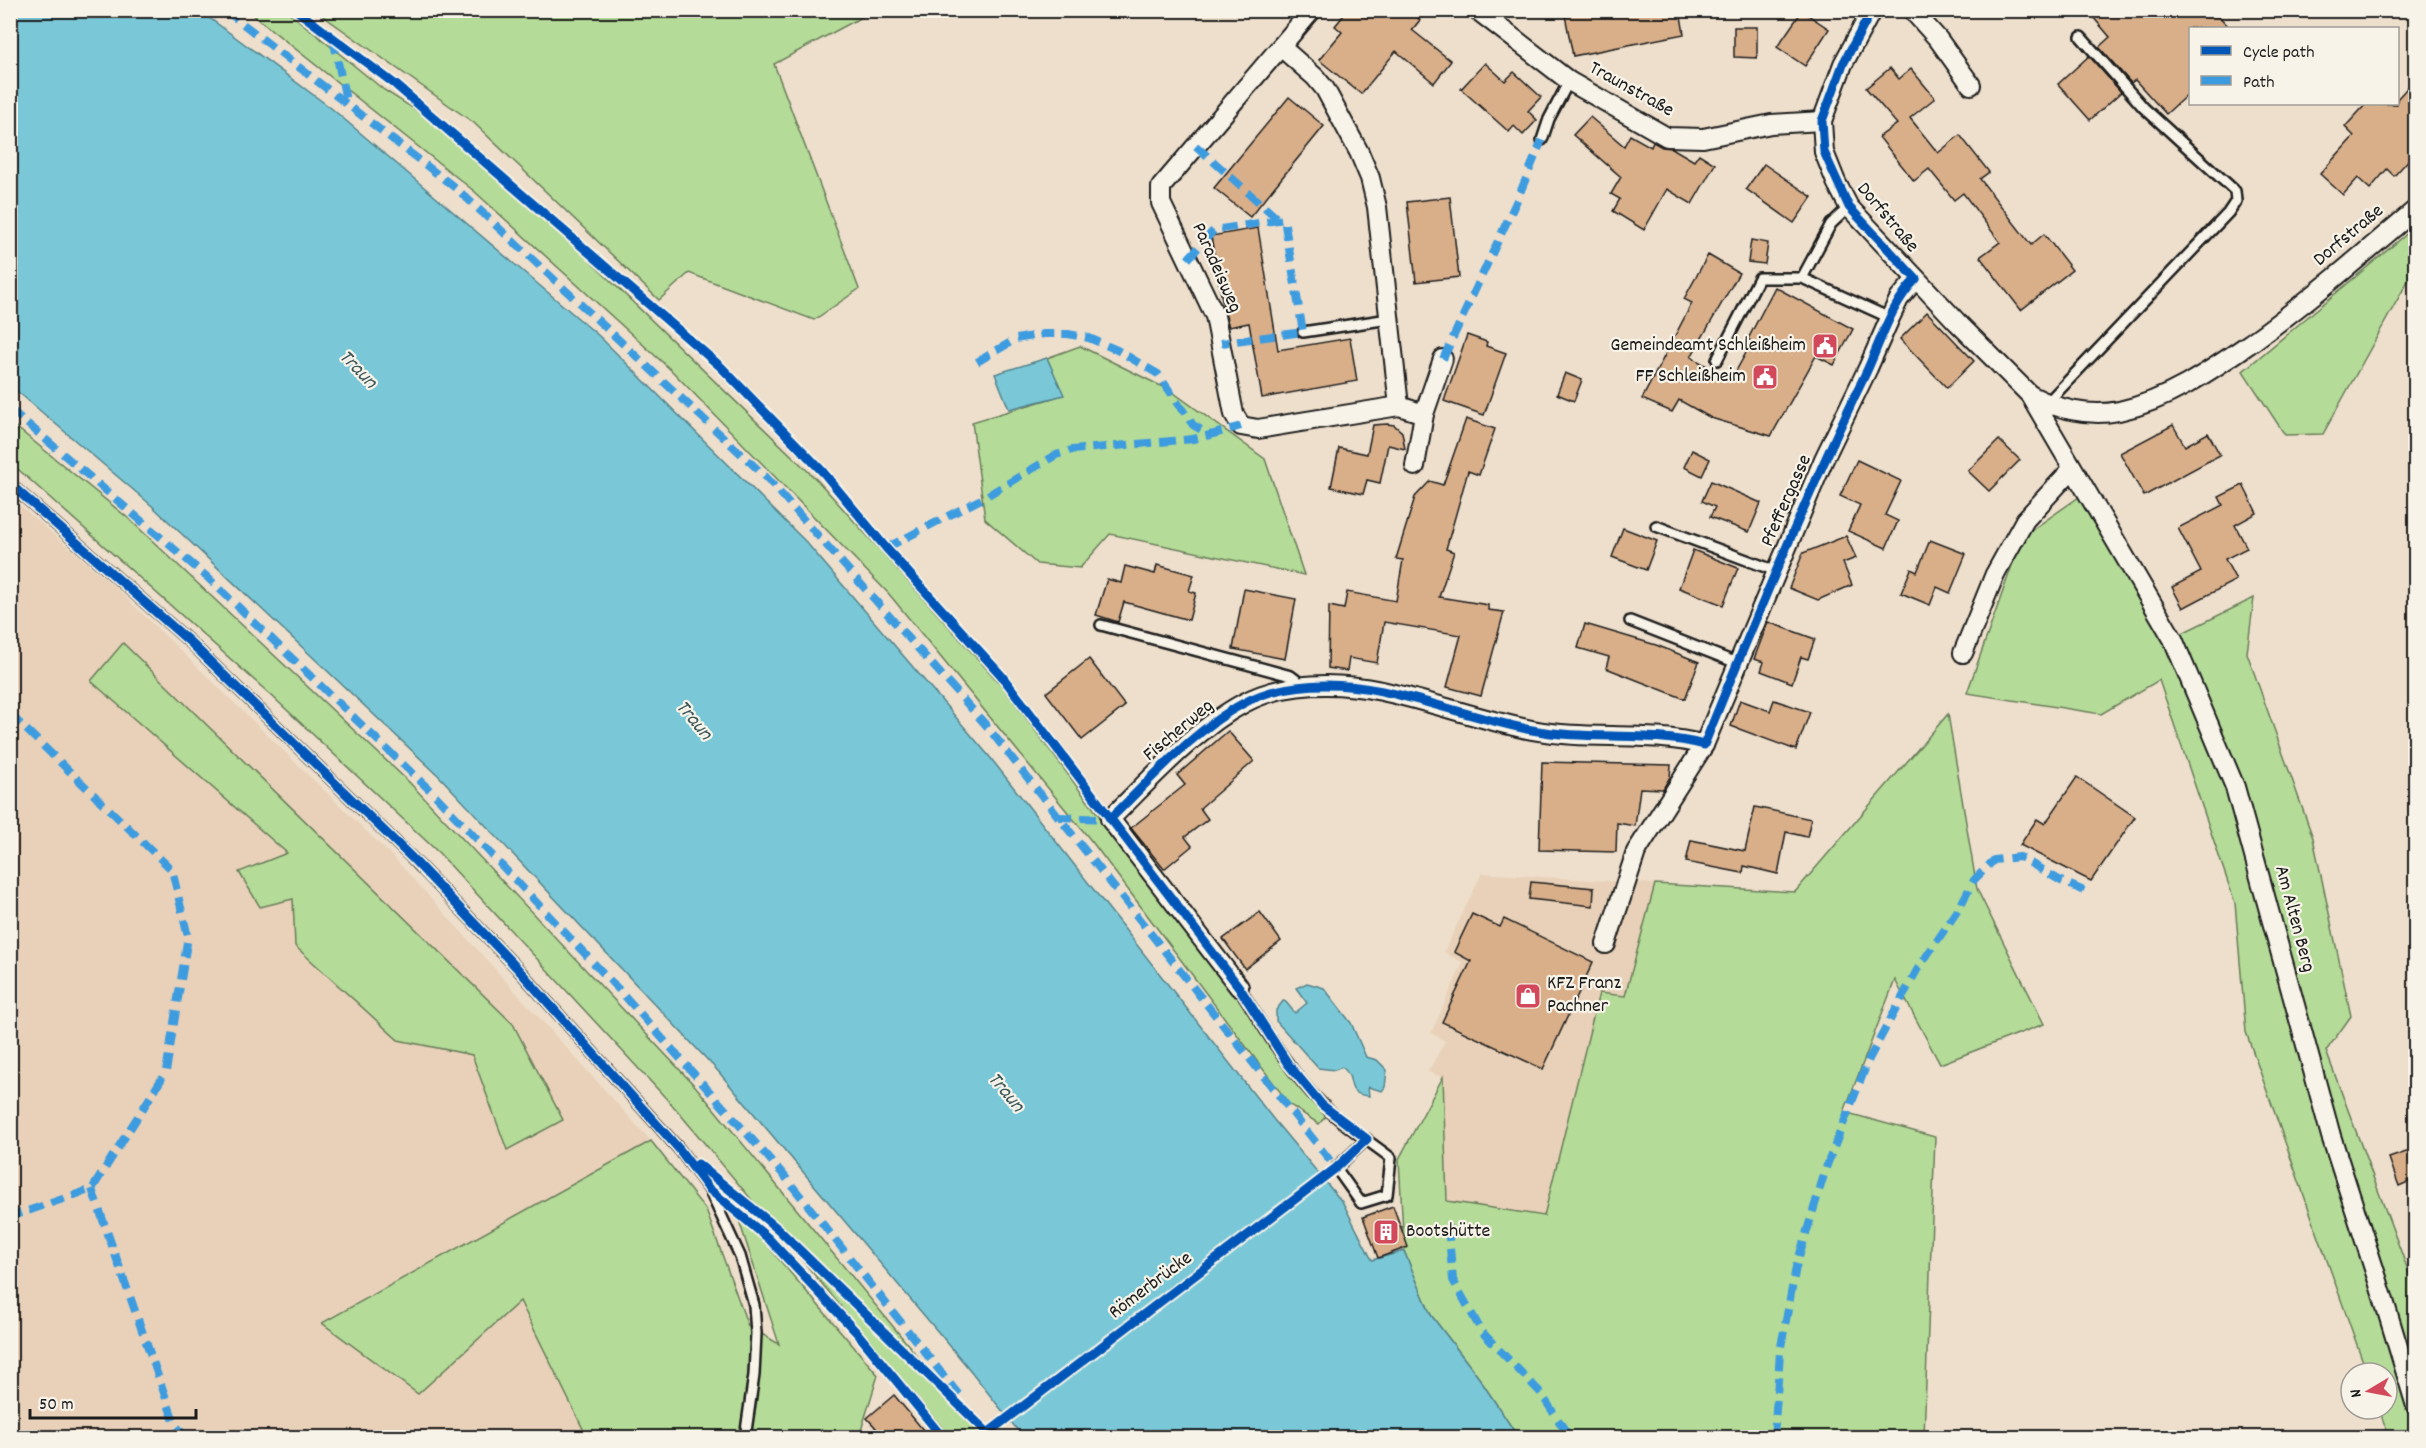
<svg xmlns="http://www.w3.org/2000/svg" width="2426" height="1448" viewBox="0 0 2426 1448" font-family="Dekko,sans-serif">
	<rect width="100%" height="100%" fill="#eedfcc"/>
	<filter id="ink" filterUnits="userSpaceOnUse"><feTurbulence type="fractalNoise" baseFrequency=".0167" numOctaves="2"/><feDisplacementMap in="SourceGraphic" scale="12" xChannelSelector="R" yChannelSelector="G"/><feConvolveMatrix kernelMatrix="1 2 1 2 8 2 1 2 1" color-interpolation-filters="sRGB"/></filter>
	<g filter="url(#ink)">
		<g fill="#e8d1b8">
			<polygon points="10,497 116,588 396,860 651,1141 322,1322 418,1394 520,1301 587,1437 11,1437"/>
			<polygon points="1482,873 1655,884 1625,996 1599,993 1544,1216 1447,1201 1443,1077 1428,1072 1445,1041 1431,1033 1463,963 1444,952"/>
		</g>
		<g fill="#b4db97" stroke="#687c5a" stroke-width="1.5">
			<polygon points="248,11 287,11 384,90 468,143 818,481 1003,687 1087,800 1226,980 1287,1073 1327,1115 1319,1124 1290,1105 1093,843 889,594 672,371 474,191"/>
			<polygon points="316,11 873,11 774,64 859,289 814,320 689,273 659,300 474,123"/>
			<polygon points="2415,227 2415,268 2323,434 2285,435 2243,371"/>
			<polygon points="1080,346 1171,391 1265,459 1304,575 1110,534 1080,568 1037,564 985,519 972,422 1063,395 1047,358"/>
			<polygon points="11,423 128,518 409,782 696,1087 984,1437 950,1437 675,1108 439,853 272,696 11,463"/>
			<polygon points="2089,490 2174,637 2254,598 2247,653 2313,838 2351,1016 2326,1051 2415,1289 2415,1437 2389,1437 2379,1409 2387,1409 2387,1373 2367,1373 2246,1032 2235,903 2159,680 2101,714 1967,693 2022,537"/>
			<polygon points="123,643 513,1024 563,1120 507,1150 472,1055 398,1040 295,946 293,899 260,907 239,872 287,853 91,681"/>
			<polygon points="1948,714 1977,889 2044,1024 1940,1064 1895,980 1844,1112 1935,1137 1924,1437 1518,1437 1479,1378 1431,1315 1404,1251 1399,1159 1443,1077 1447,1201 1544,1216 1599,993 1625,996 1655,884 1795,892"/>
			<polygon points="651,1141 706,1210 748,1326 779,1344 735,1208 878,1375 859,1437 587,1437 520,1301 418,1394 322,1323"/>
		</g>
		<g fill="#7ac8d7" stroke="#54838c" stroke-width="1.5">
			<polygon points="11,10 200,11 331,108 599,336 806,542 989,756 1274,1120 1343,1203 1372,1260 1404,1251 1431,1315 1479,1378 1518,1437 1023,1437 966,1365 717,1070 439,776 151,505 11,386"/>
			<polygon points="1047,358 1064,395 1009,409 995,374"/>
			<path d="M1307 983 1324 988 1351 1023 1366 1057 1377 1060 1387 1070 1385 1087 1382 1091 1368 1087 1369 1096C1342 1094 1358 1079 1342 1067L1335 1070 1318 1068 1276 1021V1010L1284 1000 1295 1013 1307 1003 1296 988Z"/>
		</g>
		<g fill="#d9af8a" stroke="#1c1c1c" stroke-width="1.5">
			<polygon points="1348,10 1408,10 1420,20 1412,30 1451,61 1434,83 1396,51 1361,94 1319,60 1342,32 1335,26"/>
			<polygon points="1564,10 1680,10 1684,34 1573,56"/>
			<polygon points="2087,10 2213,10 2230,28 2190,28 2190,92 2166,114 2135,80 2131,83 2099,47 2110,37"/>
			<polygon points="1802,11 1829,29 1805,66 1777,47"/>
			<polygon points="1734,27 1757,27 1757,58 1734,57"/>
			<polygon points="2089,56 2121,92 2090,120 2058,84"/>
			<polygon points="1485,63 1505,81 1514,72 1541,97 1528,111 1537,120 1523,135 1514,126 1509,132 1461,89"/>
			<polygon points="1890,68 1899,79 1911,69 1935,98 1910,118 1938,153 1960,135 1989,172 1980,179 2031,245 2044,234 2072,270 2021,310 1980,257 2000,242 1963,193 1954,200 1929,169 1914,181 1879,137 1897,124 1866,88"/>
			<polygon points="2415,79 2415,153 2394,176 2387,169 2370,189 2358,178 2343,195 2320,174 2354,136 2345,127 2366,104 2397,104 2397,99"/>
			<polygon points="1289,97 1324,126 1250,217 1214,188"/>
			<polygon points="1590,117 1624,146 1630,135 1651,147 1653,142 1662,147 1672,148 1694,161 1699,154 1715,164 1692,204 1667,189 1644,230 1613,211 1620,199 1611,194 1621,177 1573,135"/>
			<polygon points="1764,164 1812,197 1794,223 1746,189"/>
			<polygon points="1450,197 1459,277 1416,282 1407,202"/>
			<polygon points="1258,228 1278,350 1350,338 1357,381 1262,398 1249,323 1229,327 1223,306 1211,236"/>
			<polygon points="1751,240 1768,243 1765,264 1748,262"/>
			<polygon points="1708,255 1739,273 1691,357 1731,380 1752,342 1748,339 1775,287 1853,329 1834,365 1816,356 1771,436 1711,418 1679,400 1672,412 1642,399 1692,303 1684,299"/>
			<polygon points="1927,312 1974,361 1947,388 1900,339"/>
			<polygon points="1467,335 1487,342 1486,346 1506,353 1484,415 1444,401"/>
			<polygon points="1565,373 1582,380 1574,401 1557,394"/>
			<polygon points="1466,419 1495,429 1479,475 1468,471 1446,549 1454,552 1439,597 1488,605 1488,610 1504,612 1481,696 1447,687 1461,635 1384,622 1377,663 1349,658 1347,671 1328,668 1329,606 1344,609 1347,592 1396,601 1403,560 1396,559 1415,497 1430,481 1443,485"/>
			<polygon points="1387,424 1394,425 1402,432 1405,449 1388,445 1380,483 1367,480 1363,494 1331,487 1339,448 1367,454 1373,425"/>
			<polygon points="2173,425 2185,446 2208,433 2220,455 2144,496 2120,453"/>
			<polygon points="1999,440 2020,460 1989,491 1968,471"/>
			<polygon points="1692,450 1710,459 1702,476 1684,467"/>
			<polygon points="1857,460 1901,481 1885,515 1898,521 1886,548 1848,531 1860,505 1840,496"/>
			<polygon points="1711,481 1761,503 1749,532 1710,517 1715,507 1702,501"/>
			<polygon points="2243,485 2257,513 2235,525 2247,548 2225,559 2236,580 2183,608 2172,587 2201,572 2178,528 2223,505 2219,497"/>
			<polygon points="1623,528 1657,541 1646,570 1612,557"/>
			<polygon points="1846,536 1856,558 1843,563 1852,585 1818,600 1789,588 1803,553"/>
			<polygon points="1930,540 1966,554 1950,593 1937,587 1930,605 1901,593 1911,569 1917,572"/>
			<polygon points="1693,550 1738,568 1723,605 1679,588"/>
			<polygon points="1157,565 1194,575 1189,591 1196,593 1189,620 1124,602 1118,622 1096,615 1107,579 1121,583 1125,566 1155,574"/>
			<polygon points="1244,589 1296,599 1285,659 1233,649"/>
			<polygon points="1768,622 1815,639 1808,659 1801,657 1792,683 1761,671 1764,662 1754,659"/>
			<polygon points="1585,624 1656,645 1699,662 1685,699 1606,668 1609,657 1578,648"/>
			<polygon points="1089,659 1125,706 1082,740 1046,693"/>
			<polygon points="1740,700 1770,711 1774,700 1810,712 1796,750 1731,726"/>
			<polygon points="1228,731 1254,761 1200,808 1208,819 1185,837 1192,846 1164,869 1131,828 1185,785 1177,775"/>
			<polygon points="1542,762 1671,765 1670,777 1663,789 1640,788 1635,826 1617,823 1616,852 1539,850"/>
			<polygon points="2077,777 2135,817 2091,881 2020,845 2037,819 2045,824"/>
			<polygon points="1755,807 1811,819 1807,837 1786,832 1778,874 1744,866 1743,873 1686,862 1691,840 1745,851"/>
			<polygon points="1531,882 1594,888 1593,906 1529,899"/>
			<polygon points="1260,912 1281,941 1245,969 1223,939"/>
			<polygon points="1472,914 1500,927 1504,919 1593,962 1543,1069 1442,1022 1471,961 1454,952"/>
			<polygon points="2415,1149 2415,1179 2399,1186 2389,1158"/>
			<polygon points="1393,1206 1408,1247 1378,1258 1363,1217"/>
			<polygon points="894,1395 929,1437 865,1437 876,1428 867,1418"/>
		</g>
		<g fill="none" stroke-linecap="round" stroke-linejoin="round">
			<g stroke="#1c1c1c" stroke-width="14">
				<g id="service">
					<polyline points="1542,140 1549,119 1569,81"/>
					<polyline points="1849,207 1831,224 1802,278 1890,318"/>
					<polyline points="1303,332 1389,319"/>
					<polyline points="1717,360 1759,278 1802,278"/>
					<polyline points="2046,404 2228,213 2236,201 2235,191 2144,108 2081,37"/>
					<polyline points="10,484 190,642 412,858 517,968 679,1149 709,1189 740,1256 754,1305 756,1333 754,1375 745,1438"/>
					<polyline points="1656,526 1776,571"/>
					<polyline points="1630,621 1737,663"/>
					<polyline points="1101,625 1291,676 1304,686"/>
					<path d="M1239 987C1264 1027 1288 1070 1322 1104 1342 1124 1369 1141 1391 1158L1387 1195 1361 1203 1336 1168 1367 1139"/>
				</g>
			</g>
			<g stroke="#1c1c1c" stroke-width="22">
				<g id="minor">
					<polyline points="1312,10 1161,187 1161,203 1215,316 1234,414 1241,426 1258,429 1399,406 1424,414 1415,466"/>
					<polyline points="1477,10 1569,81 1667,137 1703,138 1771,124 1822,121"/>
					<path d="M1872 10 1843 64 1822 121 1824 152 1836 182 1849 207 1957 322 2030 395C2056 409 2089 417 2119 411 2169 400 2210 371 2252 342 2309 301 2362 255 2416 209"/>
					<polyline points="1912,10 1938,39 1971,85"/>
					<polyline points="1281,47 1315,77 1325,89 1359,152 1370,178 1377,207 1399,406"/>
					<polyline points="2030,395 2173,639 2235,787 2331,1136 2378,1281 2416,1406"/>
					<polyline points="1424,414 1443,359"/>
					<polyline points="1963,653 1995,574 2025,520 2072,469"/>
					<polyline points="1606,944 1636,852 1704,745 1824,459 1868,368 1890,318 1899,299 1916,279"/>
					<path d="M1239 987 1110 819C1150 780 1195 729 1244 703 1285 681 1338 682 1382 691 1433 702 1481 720 1532 730 1589 741 1649 730 1704 745"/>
				</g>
			</g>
			<use href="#service" stroke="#f7f3e8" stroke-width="9"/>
			<use href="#minor" stroke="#f7f3e8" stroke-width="18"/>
			<g stroke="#3c9bdf" stroke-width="8" stroke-dasharray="15 8" stroke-linecap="butt">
				<polyline points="225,10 458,190 766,477 985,724 1336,1168"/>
				<polyline points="333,38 347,105"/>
				<polyline points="1196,146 1279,220"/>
				<polyline points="1188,259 1214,230 1284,219 1303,332 1221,343"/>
				<polyline points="1443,359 1517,200 1542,140"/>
				<polyline points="977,362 1016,339 1044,334 1068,334 1089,338 1117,350 1158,374 1193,425 1210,435 1241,426"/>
				<polyline points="10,409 206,576 437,797 622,993 782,1173 959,1395"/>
				<polyline points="886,548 983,498 1056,455 1072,450 1193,439 1210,435"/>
				<polyline points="10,714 172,870 188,937 166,1072 92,1189 10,1217"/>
				<polyline points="1058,817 1110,819"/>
				<polyline points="92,1189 175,1424 186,1438"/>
				<polyline points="1448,1226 1453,1280 1482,1332 1540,1392 1570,1438"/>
				<polyline points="1774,1438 1780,1352 1796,1267 1827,1165 1869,1059 1917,970 1958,910 1974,880 1994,860 2020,857 2061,881 2089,893"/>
			</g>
			<g stroke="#f7f3e8" stroke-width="13">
				<g id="cycleway">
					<polyline points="296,10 396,85 721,367 823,472 886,548 1001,675 1239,987 1288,1064 1322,1105 1367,1139 1336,1168 989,1432"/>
					<polyline points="10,484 190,642 412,858 517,968 679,1149 709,1189 768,1238 858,1334 943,1438"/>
					<path d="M1110 819C1150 780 1195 729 1244 703 1285 681 1338 682 1382 691 1433 702 1481 720 1532 730 1589 741 1649 730 1704 745 1754 621 1805 499 1863 379 1880 345 1889 306 1916 279L1849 207 1824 152 1822 121 1843 64 1872 10"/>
					<polyline points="698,1164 778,1229 993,1438"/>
				</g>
			</g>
			<use href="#cycleway" stroke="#0057b8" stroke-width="9"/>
		</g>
	</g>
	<defs>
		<g id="civic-square" transform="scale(1.35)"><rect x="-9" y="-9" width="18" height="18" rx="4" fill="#d1495b" stroke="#f7f3e8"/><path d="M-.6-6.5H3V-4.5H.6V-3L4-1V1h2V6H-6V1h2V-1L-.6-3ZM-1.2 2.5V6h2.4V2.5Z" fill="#fff"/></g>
		<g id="shop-square" transform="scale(1.35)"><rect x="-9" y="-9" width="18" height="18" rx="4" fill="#d1495b" stroke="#f7f3e8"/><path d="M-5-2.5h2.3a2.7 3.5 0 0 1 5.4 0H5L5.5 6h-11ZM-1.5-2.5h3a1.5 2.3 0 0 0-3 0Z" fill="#fff"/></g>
		<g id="building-square" transform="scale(1.35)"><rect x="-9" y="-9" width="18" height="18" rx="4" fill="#d1495b" stroke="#f7f3e8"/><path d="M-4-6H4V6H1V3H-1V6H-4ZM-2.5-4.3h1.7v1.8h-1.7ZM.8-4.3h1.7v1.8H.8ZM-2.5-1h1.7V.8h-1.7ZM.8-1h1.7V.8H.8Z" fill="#fff"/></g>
	</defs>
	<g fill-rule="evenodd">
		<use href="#civic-square" x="1825" y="346"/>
		<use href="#civic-square" x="1765" y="377"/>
		<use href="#shop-square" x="1528" y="996"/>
		<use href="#building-square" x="1386" y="1232"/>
	</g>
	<g text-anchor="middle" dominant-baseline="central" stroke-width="4.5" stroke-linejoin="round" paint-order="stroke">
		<g font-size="20" fill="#1c1c1c" stroke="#f7f3e8">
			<text transform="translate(1631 90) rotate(29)">Traunstraße</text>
			<text transform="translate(1887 218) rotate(50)">Dorfstraße</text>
			<text transform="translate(2349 236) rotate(-40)">Dorfstraße</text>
			<text transform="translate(1216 268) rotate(66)">Paradeisweg</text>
			<text transform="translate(1787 501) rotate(-66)">Pfeffergasse</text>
			<text transform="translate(1179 731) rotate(-40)">Fischerweg</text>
			<text transform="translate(2294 919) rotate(75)">Am Alten Berg</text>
			<text transform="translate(1151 1286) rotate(-37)">Römerbrücke</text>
		</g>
		<g font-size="20" fill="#1c1c1c" stroke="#f7f3e8" text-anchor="end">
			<text x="1806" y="346">Gemeindeamt Schleißheim</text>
			<text x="1746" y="377">FF Schleißheim</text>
			<text x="1547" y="984" text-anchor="start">KFZ Franz<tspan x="1547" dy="23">Pachner</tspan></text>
			<text x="1406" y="1232" text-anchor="start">Bootshütte</text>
		</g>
		<g font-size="21" font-style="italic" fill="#3d585d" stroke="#f7f3e8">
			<text transform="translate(357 370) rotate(46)">Traun</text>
			<text transform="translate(693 721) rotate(50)">Traun</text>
			<text transform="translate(1005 1093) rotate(50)">Traun</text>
		</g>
	</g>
	<rect width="2426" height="1448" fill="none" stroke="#f7f3e8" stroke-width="36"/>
	<rect x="18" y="18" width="2390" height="1412" fill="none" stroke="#1c1c1c" stroke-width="2" filter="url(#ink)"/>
	<rect x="2189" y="27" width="210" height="78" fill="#f7f3e8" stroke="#9f9d96" stroke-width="1.5"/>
	<rect x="2201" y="46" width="30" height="9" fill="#0057b8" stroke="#9f9d96" stroke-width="1.5"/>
	<text x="2243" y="57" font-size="18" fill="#1c1c1c">Cycle path</text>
	<rect x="2201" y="76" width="30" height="9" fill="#3c9bdf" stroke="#9f9d96" stroke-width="1.5"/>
	<text x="2243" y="87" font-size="18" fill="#1c1c1c">Path</text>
	<g transform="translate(2369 1391) rotate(260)"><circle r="28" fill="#f7f3e8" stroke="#9f9d96" stroke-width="1.5"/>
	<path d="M0-4.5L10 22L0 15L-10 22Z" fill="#d1495b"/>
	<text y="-9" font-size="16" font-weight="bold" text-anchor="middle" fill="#1c1c1c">N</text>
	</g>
	<path d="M30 1409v9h166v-9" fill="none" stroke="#1c1c1c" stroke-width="3"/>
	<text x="39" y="1409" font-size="18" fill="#1c1c1c" stroke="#f7f3e8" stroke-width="4.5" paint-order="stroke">50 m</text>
</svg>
